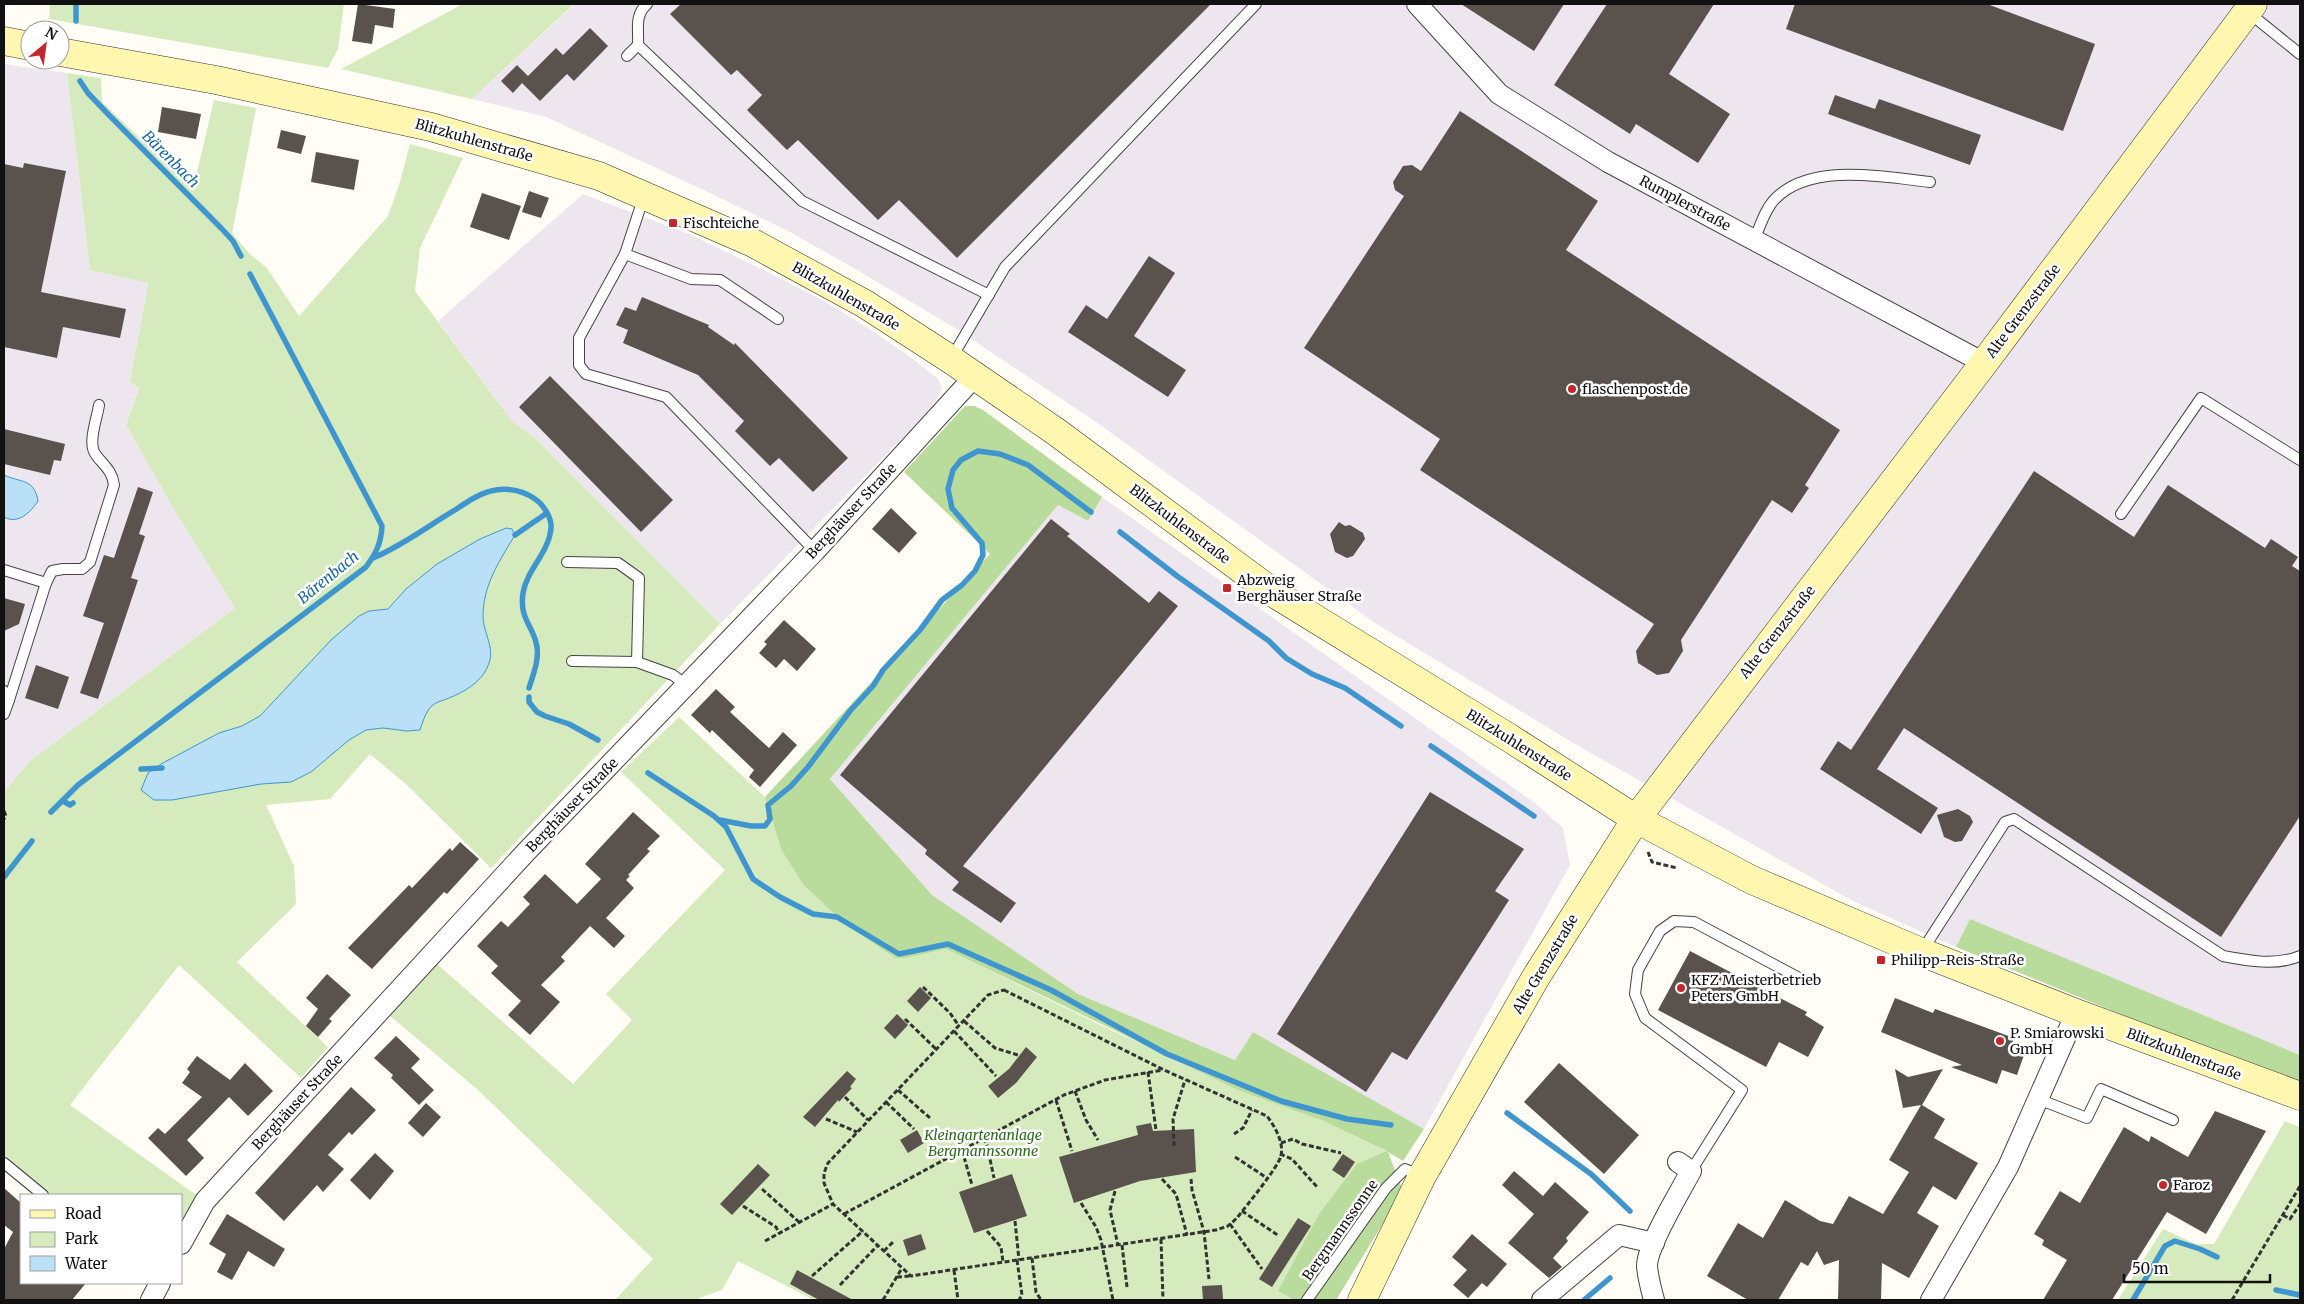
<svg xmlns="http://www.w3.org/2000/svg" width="2304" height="1304" viewBox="0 0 2304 1304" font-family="Merriweather,serif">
	<rect width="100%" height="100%" fill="#fffdf5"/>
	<g fill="#eee6ef">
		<polygon points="575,4 2300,4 2300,1055 1970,920 1956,947 1853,901 1580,747 1375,623 1096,422 950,325 857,270 790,232 708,192 546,117 472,99"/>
		<polygon points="4,64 67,73 90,270 148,282 130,382 139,387 126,425 172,506 235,608 30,761 4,792"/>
		<polygon points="583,194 689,234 772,274 829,304 868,328 913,359 938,379 942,387 937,399 920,420 720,624 536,439 512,421 438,321"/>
		<polygon points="1102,497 1535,803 1563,828 1570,865 1424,1129 1253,1032 1235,1060 1078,994 932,895 830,779 1058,505 1088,521"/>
	</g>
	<g fill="#d5ebbd">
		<polygon points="50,4 344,4 338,49 328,68 49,19"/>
		<polygon points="463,4 574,4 472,99 341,69"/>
		<polygon points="67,73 101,78 102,102 193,189 214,100 256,108 232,233 248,252 267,268 299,316 388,216 399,185 410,144 463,158 420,248 415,291 512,421 536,439 720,624 491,868 407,785 370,754 330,799 266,805 294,866 296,904 237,962 328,1047 301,1078 179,965 70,1105 199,1197 181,1226 181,1195 51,1195 4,1158 4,792 30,761 235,608 172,506 126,425 139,388 130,382 148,283 90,270"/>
		<polygon points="679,717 765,797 781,849 845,924 895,958 906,958 946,949 1117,1033 1321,1120 1387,1151 1312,1300 814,1300 738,1261 722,1290 699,1298 700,1300 615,1300 653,1259 478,1090 389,1015 436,963 573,1084 632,1020 606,994 725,870 621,772"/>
		<polygon points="2285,1121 2300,1127 2300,1300 2118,1300 2163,1229 2196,1244 2214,1244"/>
	</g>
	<g fill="#b9dc9c">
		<polygon points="965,406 974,406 983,410 1102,497 1088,521 1058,505 830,779 932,895 1078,994 1235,1060 1253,1032 1424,1129 1403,1161 1388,1152 1403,1191 1336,1300 1295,1300 1278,1291 1319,1214 1357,1164 1387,1151 1321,1120 1238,1090 946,949 906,958 895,958 845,924 803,884 781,849 765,797 990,554 904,472"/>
		<polygon points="1970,919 2300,1055 2300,1082 2226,1057 1956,947"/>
	</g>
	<g fill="#b9e0f7" stroke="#3f96cf">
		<path d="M4 475C21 483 34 478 38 501 31 512 18 525 4 517Z"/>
		<path d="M506 528 512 529 515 535C500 560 483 585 483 616 483 634 497 649 487 668 480 683 464 692 449 698 442 701 434 702 429 709 425 715 422 723 420 730L407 731 383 728 366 730 349 740 311 772 291 782 261 784 172 800H154L141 790 148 773 161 764 219 733 242 726 260 716 331 640 359 616 369 611 388 609 406 589 437 564 480 539Z"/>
	</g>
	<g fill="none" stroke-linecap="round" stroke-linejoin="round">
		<g stroke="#3f96cf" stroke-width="5.5">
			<polyline points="76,21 76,4"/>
			<polyline points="80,81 88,93 107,113 222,229 233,241 241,256"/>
			<polyline points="1120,532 1177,576 1269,641 1286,658 1312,674 1345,688 1401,726"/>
			<polyline points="515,535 547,513"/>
			<path d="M373 558C402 546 428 526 455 510 467 502 481 492 496 490 510 488 524 491 535 499 543 504 552 518 551 528 549 553 527 569 523 593 519 620 534 626 537 647 539 661 533 675 529 688"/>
			<polyline points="529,697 529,702 537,712 545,716 569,724 598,740"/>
			<polyline points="1431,746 1534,816"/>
			<polyline points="141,769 162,768"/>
			<polyline points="648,773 714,816 726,827 753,879 780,897 813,914 837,917 899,954 948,944 1051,990 1167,1054 1281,1101 1347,1119 1391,1125"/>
			<polyline points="63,801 70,805 73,803"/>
			<path d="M51 812 78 785 366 567C376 553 381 544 382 526L250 274"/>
			<polyline points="720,820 751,826 765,826 770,819 768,805 791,786 808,767 850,711 873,686 883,670 920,630 942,600 962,585 975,571 983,555 982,543 952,508 948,489 953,470 961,460 978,451 1000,454 1028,465 1091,512"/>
			<polyline points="4,877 32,841"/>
			<polyline points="1507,1113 1591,1174 1630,1211"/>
			<polyline points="2276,1290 2300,1295"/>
			<polyline points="1584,1300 1610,1278"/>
			<polyline points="2133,1300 2165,1246 2175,1241 2200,1249 2217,1257"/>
		</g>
	</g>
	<g fill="#5a524d">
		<polygon points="358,4 395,9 393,28 375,25 372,44 352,41"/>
		<polygon points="681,4 1211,4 957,258 899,200 878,220 798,140 787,150 747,110 762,95 737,70 731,75 670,14"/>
		<polygon points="1461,4 1564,4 1534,51"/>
		<polygon points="1607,4 1714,4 1669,74 1730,114 1698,163 1636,124 1630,134 1554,85"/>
		<polygon points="1795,4 1987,4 2095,44 2063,131 1786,29"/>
		<polygon points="590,28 608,46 574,81 567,74 540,101 522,83 513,93 501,81 517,65 528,76 556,48 563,55"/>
		<polygon points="1835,95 1875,109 1879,99 1981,135 1970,165 1828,114"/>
		<polygon points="162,107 201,114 196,139 158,132"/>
		<polygon points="1460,111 1598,201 1566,250 1840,430 1805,485 1809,488 1792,513 1772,500 1681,640 1683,651 1669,673 1657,675 1638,663 1636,651 1654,624 1420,470 1440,439 1304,348 1404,196 1395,190 1393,182 1403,166 1412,165 1421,171"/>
		<polygon points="281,130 306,136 301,154 277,148"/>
		<polygon points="316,152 359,160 354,190 311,182"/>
		<polygon points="24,163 66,171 41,292 126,309 120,338 63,327 57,358 4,347 4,164 23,168"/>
		<polygon points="529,191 549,198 541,218 522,212"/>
		<polygon points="482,193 521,206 509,240 470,227"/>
		<polygon points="1149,256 1175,273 1134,336 1186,370 1168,397 1068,332 1086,305 1107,319"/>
		<polygon points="642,297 709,325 708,327 734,345 735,343 848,458 813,492 779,458 770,466 735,431 744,421 698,375 623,343 628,330 616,325 625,307 636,311"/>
		<polygon points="550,376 673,500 641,532 519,407"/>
		<polygon points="4,429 65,444 61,461 54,460 50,475 4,464"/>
		<polygon points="2034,471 2134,537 2168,485 2265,548 2271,539 2298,557 2292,566 2300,571 2300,816 2221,937 1904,728 1877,769 1938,808 1921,834 1820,769 1838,741 1851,750"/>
		<polygon points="138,487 153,492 139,534 145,536 131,578 138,580 98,699 80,693 104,623 83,616 104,555 114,558"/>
		<polygon points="891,508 917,533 899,553 872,529"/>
		<polygon points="1051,519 1070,534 1067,536 1149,603 1159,591 1178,606 963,866 1016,903 1001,923 952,890 959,882 925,854 927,850 840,775"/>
		<polygon points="1339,522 1345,526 1350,525 1363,533 1365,539 1353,556 1347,558 1335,552 1330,534"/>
		<polygon points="4,598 25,604 19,624 4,631"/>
		<polygon points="784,620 816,649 797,671 784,659 776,668 759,653 767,644 764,642"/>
		<polygon points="36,665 69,677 58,709 25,698"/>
		<polygon points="716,689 735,707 730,712 769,748 783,732 797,745 760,787 749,777 754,770 712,730 710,733 691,715"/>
		<polygon points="1430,792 1524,849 1495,891 1509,900 1407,1060 1392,1052 1366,1092 1277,1034"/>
		<polygon points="1958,809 1970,816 1973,822 1962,841 1955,842 1944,837 1937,815"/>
		<polygon points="633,812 660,836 647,849 650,851 628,875 630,876 626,880 634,888 606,918 625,936 614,948 590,926 561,957 565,961 541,985 560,1002 530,1035 508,1015 521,1001 491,973 498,966 477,946 501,921 508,927 530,904 523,897 545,874 577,904 601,879 585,864"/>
		<polygon points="460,842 479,859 447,894 444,892 372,969 348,948 409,885 412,888 450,848 452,851"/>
		<polygon points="1690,951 1807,1012 1805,1015 1824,1027 1808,1057 1779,1042 1766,1067 1658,1010"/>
		<polygon points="327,974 351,995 329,1019 332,1021 318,1037 306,1026 318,1009 306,998"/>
		<polygon points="920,987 931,998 918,1012 907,1001"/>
		<polygon points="1895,998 1933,1013 1935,1009 2014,1038 2011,1047 2025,1052 2017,1075 2002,1070 1997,1084 1951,1067 1962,1065 1881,1032"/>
		<polygon points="897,1014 908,1025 895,1039 884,1028"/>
		<polygon points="396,1036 420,1059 411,1068 434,1090 419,1105 391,1078 393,1075 374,1058"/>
		<polygon points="1026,1047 1037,1057 1016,1083 998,1098 988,1086 1009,1069"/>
		<polygon points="197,1056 230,1080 245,1063 273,1091 248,1116 229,1097 187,1140 204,1158 186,1176 148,1138 158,1128 165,1134 202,1097 182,1083 190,1072 187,1069"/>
		<polygon points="1559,1063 1639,1135 1604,1174 1524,1102"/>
		<polygon points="1895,1069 1908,1077 1943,1069 1922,1105 1945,1119 1934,1138 1978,1163 1956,1200 1933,1186 1917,1213 1939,1226 1909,1278 1882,1263 1881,1300 1838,1300 1839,1260 1824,1265 1817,1251 1808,1266 1801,1262 1778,1300 1748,1300 1707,1276 1738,1223 1763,1238 1785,1200 1820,1221 1833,1224 1849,1196 1883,1214 1909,1172 1889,1160 1921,1105 1903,1108"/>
		<polygon points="847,1071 856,1079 850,1087 852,1088 839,1102 838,1100 815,1127 803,1117"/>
		<polygon points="351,1087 376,1110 352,1135 349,1132 328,1155 344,1169 323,1192 317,1185 284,1221 255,1193"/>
		<polygon points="426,1103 441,1117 423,1137 408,1123"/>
		<polygon points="2215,1111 2266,1131 2206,1234 2167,1212 2112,1300 2043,1300 2067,1260 2042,1245 2044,1240 2034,1234 2060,1191 2080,1203 2124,1127 2149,1142 2151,1136 2188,1157"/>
		<polygon points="1151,1123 1153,1131 1194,1129 1196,1172 1140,1181 1074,1203 1059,1157 1138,1135 1136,1126"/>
		<polygon points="917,1130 924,1143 908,1153 900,1140"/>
		<polygon points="375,1153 394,1171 370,1200 350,1180"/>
		<polygon points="1343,1154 1355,1162 1344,1178 1332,1170"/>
		<polygon points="758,1164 770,1175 732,1215 720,1204"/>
		<polygon points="1514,1171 1543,1196 1555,1182 1589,1212 1566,1238 1568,1241 1553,1258 1562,1267 1549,1278 1508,1243 1534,1214 1502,1185"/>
		<polygon points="1012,1174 1027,1216 974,1233 959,1192"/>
		<polygon points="4,1188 21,1203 21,1283 86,1283 72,1300 4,1300 4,1249 13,1232 4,1225"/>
		<polygon points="227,1214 285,1249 274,1267 248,1251 232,1280 217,1272 226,1254 209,1244"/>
		<polygon points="1298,1218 1311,1226 1272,1287 1259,1279"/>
		<polygon points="921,1234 926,1249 908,1256 903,1240"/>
		<polygon points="1472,1234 1507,1264 1487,1287 1482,1283 1468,1298 1453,1285 1467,1270 1452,1257"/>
		<polygon points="797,1270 853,1300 819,1300 790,1284"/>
		<polygon points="1222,1285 1223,1300 1203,1300 1202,1286"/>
	</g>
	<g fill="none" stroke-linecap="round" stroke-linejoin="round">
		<g stroke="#444" stroke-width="12">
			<g id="lane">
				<polyline points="2248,12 2300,54"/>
				<polyline points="638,45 802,201 989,295"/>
				<path d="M627 56 638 45C639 29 634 16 647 4"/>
				<path d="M1754 240C1760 227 1765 209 1775 199 1811 162 1885 177 1930 182"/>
				<polyline points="625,254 644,196"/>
				<polyline points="778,319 720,280 691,279 625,254 579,338 579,365 586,374 666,397 815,551"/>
				<polyline points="951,359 1005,267 1256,4"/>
				<polyline points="2121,514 2201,398 2300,460"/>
				<polyline points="567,562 618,563 639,578 637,662 673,675 687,686"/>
				<polyline points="4,570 46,583"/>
				<polyline points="572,661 637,662"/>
				<polyline points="4,691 9,700 4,714"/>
				<path d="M9 700 46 583 52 571 63 569H82L90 562 114 485C112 470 104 466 96 455 87 444 97 419 99 405"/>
				<path d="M1922 951 2005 822 2014 819 2223 956C2249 961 2276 966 2300 956"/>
				<polyline points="2038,1099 2087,1118 2101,1089 2173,1120"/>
				<polyline points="4,1163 43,1195"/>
				<polyline points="1691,1171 1742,1090 1645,1018 1635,994 1638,970 1660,931 1674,921 1694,922 1803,980"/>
				<polyline points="1307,1300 1386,1188 1405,1169 1422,1176"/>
			</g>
		</g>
		<g stroke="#444" stroke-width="22">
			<g id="street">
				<polyline points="1417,4 1499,94 1608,162 1984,363"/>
				<polyline points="181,1244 205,1201 526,852 815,551 975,376"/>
				<polyline points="151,1300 160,1283"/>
				<polyline points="1542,1300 1619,1235 1654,1243"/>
				<path d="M1654 1300C1651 1289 1648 1278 1647 1266 1647 1245 1680 1192 1691 1171L1678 1162"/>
				<polyline points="1931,1300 2008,1167 2076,1013"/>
			</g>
		</g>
		<g stroke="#333" stroke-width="29">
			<g id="secondary">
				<polyline points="4,41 30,46"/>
				<polyline points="60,52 216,80 431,127 599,176 753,243 865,304 950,359 1055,431 1275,594 1508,737 1636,819 1752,880 1921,952 2076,1013 2300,1096"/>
				<polyline points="1362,1300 1422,1176 1536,977 1636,819 1984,363 2253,4"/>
			</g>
		</g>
		<g stroke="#333" stroke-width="3" stroke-dasharray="5 2.5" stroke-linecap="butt">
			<polyline points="4,811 6,816 4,819"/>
			<polyline points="1648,852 1652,862 1677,868"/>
			<polyline points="923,987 950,1013 959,1026"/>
			<path d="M1004 990 1164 1070 1267 1116C1275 1127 1284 1142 1281 1156 1277 1169 1246 1206 1237 1218L1228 1226 1216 1230 911 1276 833 1204 824 1183V1173L828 1163 988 995Z"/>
			<polyline points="905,1019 936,1049"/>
			<polyline points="964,1021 995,1048 1018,1055"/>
			<polyline points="954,1031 996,1076"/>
			<polyline points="1148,1072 1156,1130"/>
			<polyline points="898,1090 930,1118"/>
			<polyline points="1075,1091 1086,1120 1098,1140"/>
			<polyline points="845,1097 868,1120"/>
			<polyline points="1056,1100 1072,1151"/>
			<polyline points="886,1102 914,1129"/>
			<polyline points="826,1119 857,1132"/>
			<polyline points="1234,1134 1243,1128 1252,1110"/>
			<polyline points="984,1138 987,1145 994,1178"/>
			<polyline points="1281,1143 1293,1139 1302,1144 1341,1153"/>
			<polyline points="1174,1146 1173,1119 1185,1080"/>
			<polyline points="962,1150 972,1185"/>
			<polyline points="1280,1154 1292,1159 1318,1188"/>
			<polyline points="1235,1157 1267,1178"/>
			<polyline points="1162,1179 1176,1194 1187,1235"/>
			<polyline points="1191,1179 1192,1190 1204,1232 1209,1279"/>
			<polyline points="762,1189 799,1222"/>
			<polyline points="1115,1191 1110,1210 1118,1245"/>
			<polyline points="1081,1203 1096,1227 1101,1240 1113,1300"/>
			<polyline points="743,1206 776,1227 779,1233"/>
			<polyline points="1242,1211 1279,1236"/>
			<polyline points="844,1214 1064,1095 1105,1080 1163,1070"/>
			<polyline points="2283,1215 2290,1219 2300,1204"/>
			<polyline points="1015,1221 1019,1260"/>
			<polyline points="1230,1224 1262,1269"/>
			<polyline points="987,1231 1001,1247 1003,1262"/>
			<polyline points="1161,1239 1163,1300"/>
			<polyline points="765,1241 833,1204"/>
			<polyline points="1122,1245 1127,1287"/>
			<polyline points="884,1251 893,1242"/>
			<polyline points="1032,1258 1036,1292 1041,1300"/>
			<polyline points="1017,1260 1022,1295 1019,1300"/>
			<polyline points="954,1270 958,1300"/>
			<polyline points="812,1276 863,1231"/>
			<polyline points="897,1277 911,1276"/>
			<polyline points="840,1285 878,1245"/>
			<polyline points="883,1300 902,1268"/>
			<polyline points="2232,1300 2300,1186"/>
		</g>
		<use href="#lane" stroke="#fff" stroke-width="10"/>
		<use href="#street" stroke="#fff" stroke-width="20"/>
		<use href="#secondary" stroke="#fff6b0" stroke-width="28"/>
	</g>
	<g fill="#c4262e" stroke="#fff" stroke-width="2">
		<rect x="668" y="218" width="10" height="10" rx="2.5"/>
		<circle cx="1572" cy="389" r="5"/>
		<rect x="1222" y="583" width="10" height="10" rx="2.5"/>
		<rect x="1876" y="955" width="10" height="10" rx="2.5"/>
		<circle cx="1681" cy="988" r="5"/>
		<circle cx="2000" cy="1041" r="5"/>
		<circle cx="2163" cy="1185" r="5"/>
	</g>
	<g text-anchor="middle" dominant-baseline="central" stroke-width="5" stroke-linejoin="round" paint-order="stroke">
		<g font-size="14" fill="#111" stroke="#fff">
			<text transform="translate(474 140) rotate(16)">Blitzkuhlenstraße</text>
			<text transform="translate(1685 203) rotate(28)">Rumplerstraße</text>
			<text transform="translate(846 296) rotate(30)">Blitzkuhlenstraße</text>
			<text transform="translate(2023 311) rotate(-53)">Alte Grenzstraße</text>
			<text transform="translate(851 511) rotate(-47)">Berghäuser Straße</text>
			<text transform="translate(1180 524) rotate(37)">Blitzkuhlenstraße</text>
			<text transform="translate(1777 632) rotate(-52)">Alte Grenzstraße</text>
			<text transform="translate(1519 745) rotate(32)">Blitzkuhlenstraße</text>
			<text transform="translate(572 805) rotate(-46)">Berghäuser Straße</text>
			<text transform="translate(1545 964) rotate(-59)">Alte Grenzstraße</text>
			<text transform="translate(2184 1054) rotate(21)">Blitzkuhlenstraße</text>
			<text transform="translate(297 1102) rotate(-47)">Berghäuser Straße</text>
			<text transform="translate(1340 1230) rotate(-55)">Bergmannssonne</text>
		</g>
		<g font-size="14" fill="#111" stroke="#fff" text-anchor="start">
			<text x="683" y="223">Fischteiche</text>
			<text x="1582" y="389">flaschenpost.de</text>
			<text x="1237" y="580">Abzweig<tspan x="1237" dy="16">Berghäuser Straße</tspan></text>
			<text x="1891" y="960">Philipp-Reis-Straße</text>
			<text x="1691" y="980">KFZ Meisterbetrieb<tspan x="1691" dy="16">Peters GmbH</tspan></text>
			<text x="2010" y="1033">P. Smiarowski<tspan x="2010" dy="16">GmbH</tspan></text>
			<text x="2173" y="1185">Faroz</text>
		</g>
		<g font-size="14" font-style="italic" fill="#2f6b1f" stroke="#fff">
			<text x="983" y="1135">Kleingartenanlage<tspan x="983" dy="16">Bergmannssonne</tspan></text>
		</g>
		<g font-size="15" font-style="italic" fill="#1768a6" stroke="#fff">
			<text transform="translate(171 159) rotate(45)">Bärenbach</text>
			<text transform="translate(328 577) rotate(-39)">Bärenbach</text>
		</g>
	</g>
	<rect width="2304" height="1304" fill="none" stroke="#111111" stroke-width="10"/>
	<rect x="20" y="1194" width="162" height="90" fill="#ffffff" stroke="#a0a0a0"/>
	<rect x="30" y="1210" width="25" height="8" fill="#fff6b0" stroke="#a0a0a0"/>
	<text x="65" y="1219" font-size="15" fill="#111111">Road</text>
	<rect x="30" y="1232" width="25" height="15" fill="#d5ebbd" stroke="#a0a0a0"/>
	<text x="65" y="1244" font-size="15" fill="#111111">Park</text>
	<rect x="30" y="1256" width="25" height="15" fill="#b9e0f7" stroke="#a0a0a0"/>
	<text x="65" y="1269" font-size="15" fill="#111111">Water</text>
	<g transform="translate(45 45) rotate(29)"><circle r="24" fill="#ffffff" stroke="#a0a0a0"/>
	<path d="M0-4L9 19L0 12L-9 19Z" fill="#c4262e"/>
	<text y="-8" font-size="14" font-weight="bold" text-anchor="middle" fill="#111111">N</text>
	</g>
	<path d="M2124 1274v8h146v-8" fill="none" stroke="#111111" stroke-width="2.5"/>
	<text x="2132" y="1274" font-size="15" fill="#111111" stroke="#ffffff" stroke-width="4" paint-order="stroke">50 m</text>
</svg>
